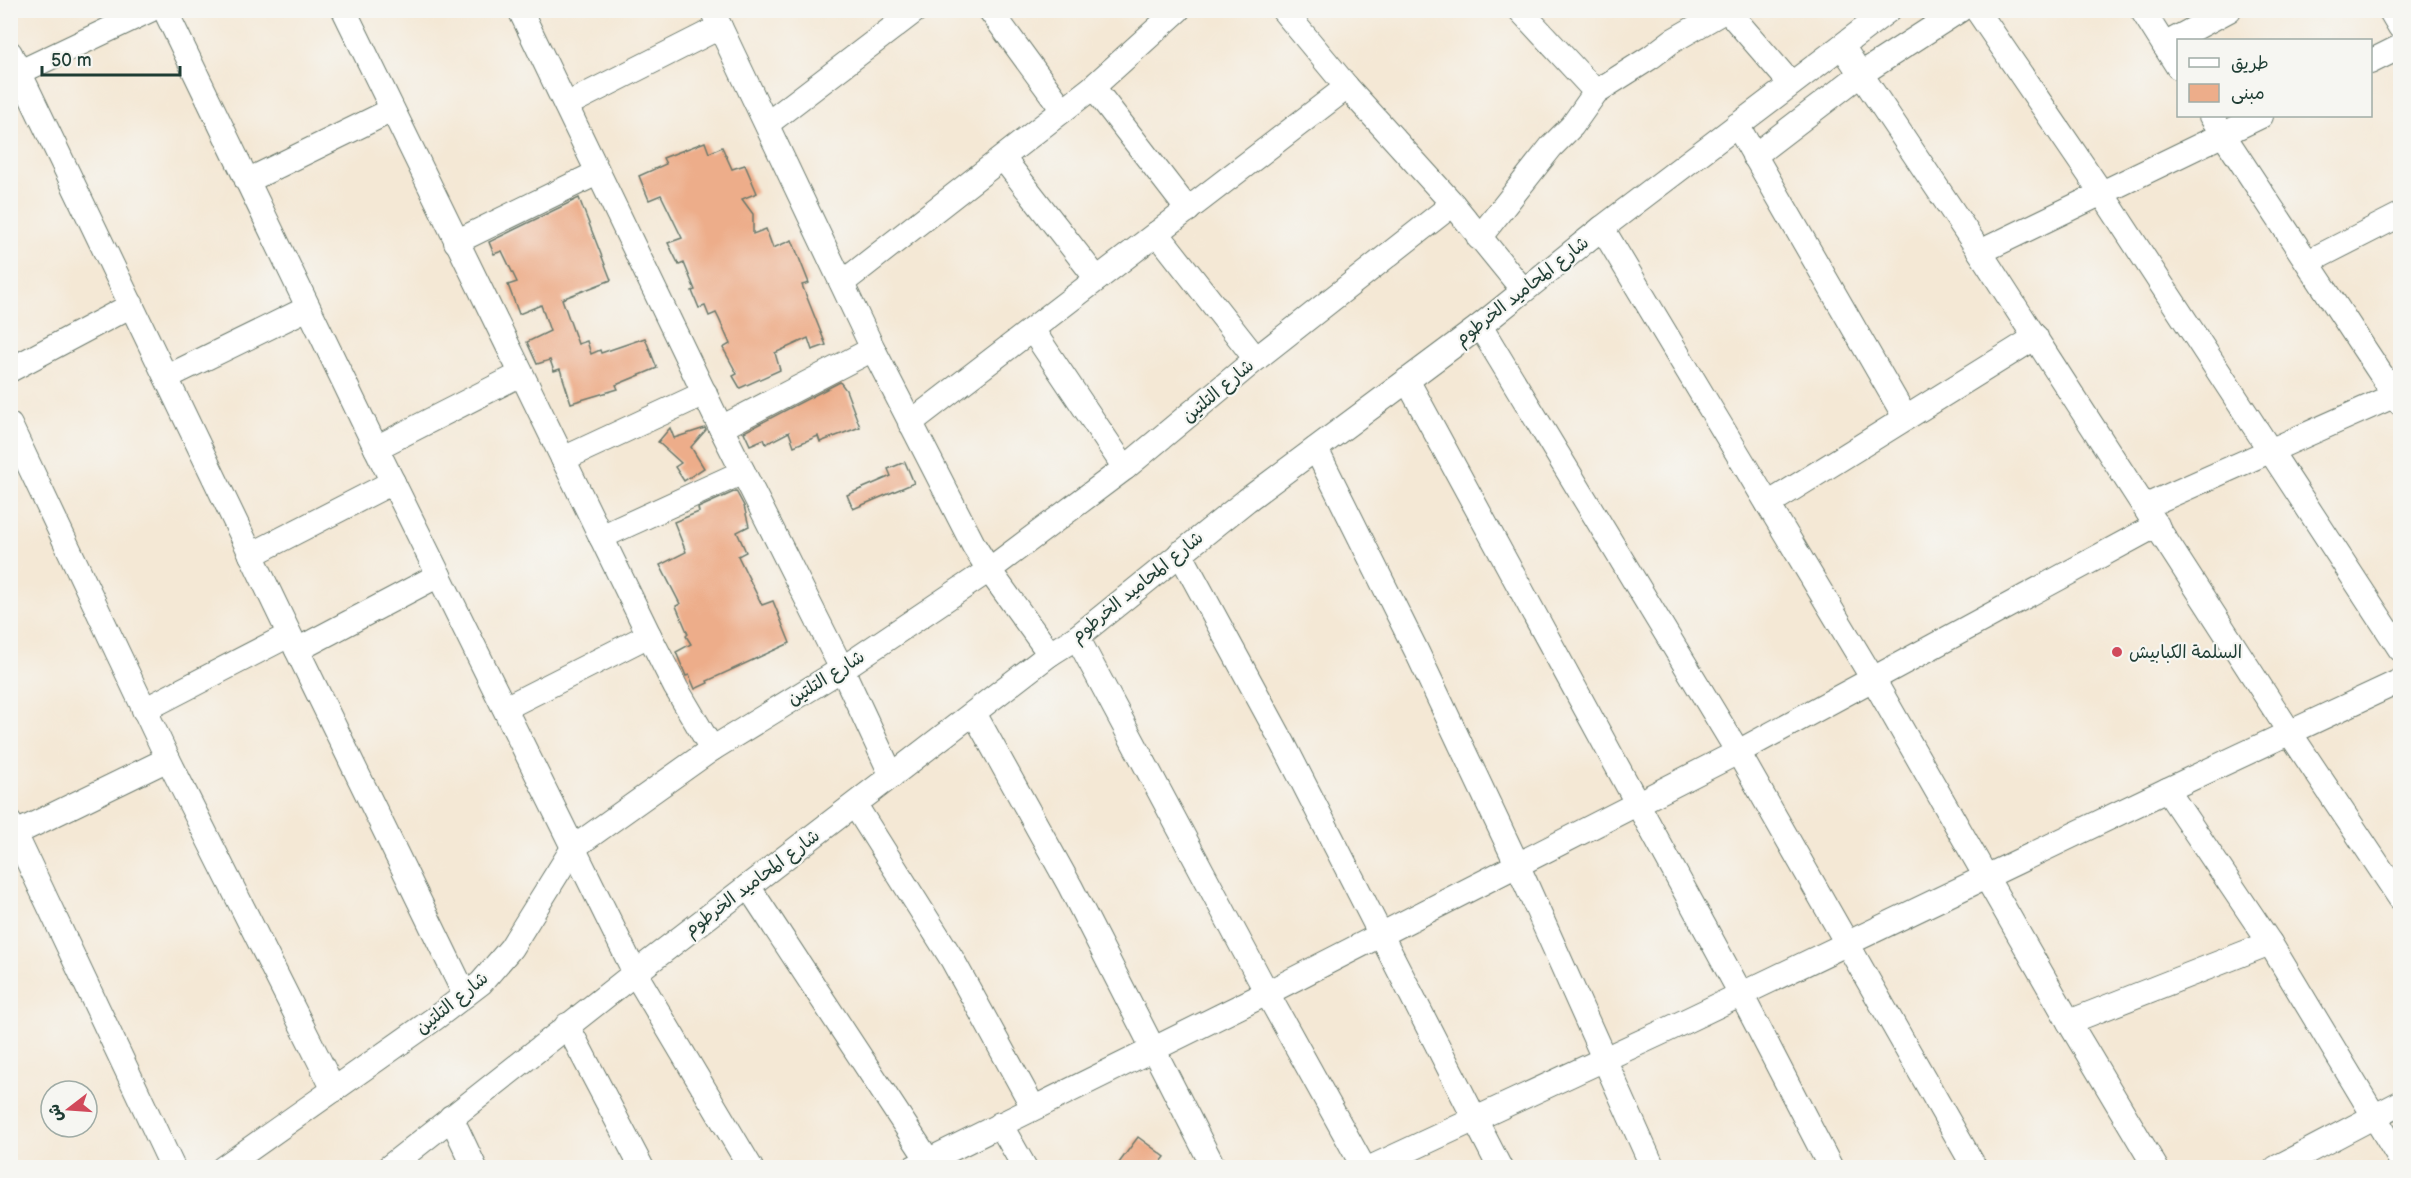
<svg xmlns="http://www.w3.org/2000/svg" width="2411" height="1178" viewBox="0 0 2411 1178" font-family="'Balsamiq Sans','Playpen Sans Arabic',sans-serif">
	<rect width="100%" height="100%" fill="#f6f6f2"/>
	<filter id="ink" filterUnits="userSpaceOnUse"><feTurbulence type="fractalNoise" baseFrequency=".0167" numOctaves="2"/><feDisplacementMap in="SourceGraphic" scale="12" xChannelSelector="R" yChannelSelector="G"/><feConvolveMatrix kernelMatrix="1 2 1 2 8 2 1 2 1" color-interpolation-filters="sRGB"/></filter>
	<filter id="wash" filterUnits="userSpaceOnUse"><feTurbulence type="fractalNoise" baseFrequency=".008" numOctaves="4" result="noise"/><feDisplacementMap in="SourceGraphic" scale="24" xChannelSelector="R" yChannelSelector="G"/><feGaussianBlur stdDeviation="1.35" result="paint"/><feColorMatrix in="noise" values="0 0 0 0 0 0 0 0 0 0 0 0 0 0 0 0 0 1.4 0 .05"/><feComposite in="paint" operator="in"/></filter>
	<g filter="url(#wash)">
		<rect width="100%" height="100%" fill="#f4e8d5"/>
		<g id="blocks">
			<g fill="#edad8a">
				<polygon points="705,142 709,153 722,147 732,169 745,165 757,193 742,199 753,214 753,234 766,229 773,248 792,240 809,283 802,285 826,345 812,350 808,338 775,353 780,370 740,388 733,376 737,374 723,348 730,344 719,319 716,313 709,316 705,306 699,308 692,291 695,290 684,263 679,265 668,243 682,238 661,195 649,200 639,176 666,164 663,158"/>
				<polygon points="579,198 611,280 562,299 578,344 587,341 591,354 600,350 601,353 645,338 657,368 616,385 618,389 571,403 560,369 554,371 550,360 537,364 527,342 550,331 541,305 519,314 508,285 517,282 502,251 494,254 489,242"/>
				<polygon points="840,382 846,390 860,427 820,442 818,436 794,446 789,432 766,444 764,439 750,445 744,432"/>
				<polygon points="670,428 674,438 705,428 706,430 691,447 704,468 684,481 675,467 681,463 658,442"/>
				<polygon points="905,462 914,483 853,509 847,495 891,476 888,469"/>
				<polygon points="736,491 744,506 749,526 737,532 746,552 738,556 762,605 773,601 790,643 707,681 708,683 695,689 689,675 686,676 676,652 691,644 686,636 688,634 676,606 680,604 660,565 686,552 674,522 699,512 698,508"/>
				<polygon points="1138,1137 1165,1157 1157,1167 1116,1167"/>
			</g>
		</g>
	</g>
	<g filter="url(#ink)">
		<use href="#blocks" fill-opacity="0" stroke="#6a796c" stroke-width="1.5"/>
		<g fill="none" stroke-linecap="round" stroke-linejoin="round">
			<g stroke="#6a796c" stroke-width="26">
				<g id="minor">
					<polyline points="165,10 376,448 635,973 751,1168"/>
					<polyline points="344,10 649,635 676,688 712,749"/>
					<polyline points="520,10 721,428 842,669 892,776"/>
					<polyline points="712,10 873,349 974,546 989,570 1050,654"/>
					<polyline points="990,10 1063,110"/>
					<polyline points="1283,10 1347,87 1453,204 1523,290"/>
					<polyline points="1520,10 1596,92"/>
					<polyline points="1727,10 1791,84"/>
					<polyline points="1977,10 2101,192 2400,649"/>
					<polyline points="2142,10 2178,67"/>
					<polyline points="2390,10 2400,27"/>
					<polyline points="2164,45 2229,10"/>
					<polyline points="1842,46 1980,252 2290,733 2400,898"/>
					<polyline points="10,53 297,650 465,995"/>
					<polyline points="2370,62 2400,47"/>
					<polyline points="20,72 150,10"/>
					<polyline points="1093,87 1188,210"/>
					<polyline points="566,105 720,27"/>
					<polyline points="2211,116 2400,403"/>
					<polyline points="767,124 916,10"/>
					<polyline points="1737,125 1905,417"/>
					<polyline points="1754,156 1861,74 1960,10"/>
					<polyline points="1003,158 1097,279"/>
					<polyline points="247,181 392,110"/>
					<polyline points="1602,228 1873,679 2069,1022 2156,1168"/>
					<polyline points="1157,233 1256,359"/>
					<polyline points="1479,238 1551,147 1572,126 1596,92 1651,57 1672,41 1726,10"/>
					<polyline points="456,242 597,173"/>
					<polyline points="1980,252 2261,116"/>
					<polyline points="2308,262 2400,215"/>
					<polyline points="842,283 1093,87 1178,10"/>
					<polyline points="1480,326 1738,752 1975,1168"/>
					<polyline points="1033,331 1125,468"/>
					<polyline points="10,370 132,305"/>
					<polyline points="167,377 308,308"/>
					<polyline points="1407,380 1741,994 1831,1168"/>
					<polyline points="910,423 1347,87"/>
					<polyline points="10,425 168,759 334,1090"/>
					<polyline points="721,428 873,349"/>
					<polyline points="376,448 521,374"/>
					<polyline points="1316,449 1416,650 1517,864 1653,1168"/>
					<polyline points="563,459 705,393"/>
					<polyline points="1768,504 2036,337"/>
					<polyline points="2146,506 2400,393"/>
					<polyline points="601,537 743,472"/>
					<polyline points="1180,553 1283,743 1500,1168"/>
					<polyline points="251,555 393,482"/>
					<polyline points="1077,637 1267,993 1364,1168"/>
					<polyline points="297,650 439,575"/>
					<polyline points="505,708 649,635"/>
					<polyline points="144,710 289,635"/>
					<polyline points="974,713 1070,886 1214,1168"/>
					<polyline points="2167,790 2270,943 2400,1159"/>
					<polyline points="855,805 952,959 1033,1107"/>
					<polyline points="10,823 173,1168"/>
					<polyline points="10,836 168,759"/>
					<polyline points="748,886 928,1160"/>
					<polyline points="2069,1022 2270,943"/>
					<polyline points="567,1025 642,1168"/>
					<polyline points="451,1117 475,1168"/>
					<polyline points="1000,1124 1025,1168"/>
					<polyline points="223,1168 434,1019 481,983 511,948 573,848 712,749 842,669 989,570 1125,468 1256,359 1453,204"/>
					<polyline points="388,1168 635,973 1050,654 1077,637 1247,500 1480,326 1602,228 1889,10"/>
					<polyline points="913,1168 1267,993 1738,752 2157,525"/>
					<polyline points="1370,1168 1669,1029 2167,790 2400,681"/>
					<polyline points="2276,1168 2400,1103"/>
				</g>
			</g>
			<use href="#minor" stroke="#fff" stroke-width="24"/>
		</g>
	</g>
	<circle fill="#d1495b" stroke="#f6f6f2" stroke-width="2" cx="2117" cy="652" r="6"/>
	<g text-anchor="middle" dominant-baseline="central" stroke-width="4.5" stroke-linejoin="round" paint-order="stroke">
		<g font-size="18" fill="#1f3d34" stroke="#f6f6f2">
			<text transform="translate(1522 291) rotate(-38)">شارع المحاميد الخرطوم</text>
			<text transform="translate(1218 391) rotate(-40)">شارع التلتين</text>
			<text transform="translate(1137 587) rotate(-39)">شارع المحاميد الخرطوم</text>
			<text transform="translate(826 678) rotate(-32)">شارع التلتين</text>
			<text transform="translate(752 883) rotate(-37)">شارع المحاميد الخرطوم</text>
			<text transform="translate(452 1003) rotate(-39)">شارع التلتين</text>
		</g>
		<g font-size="18" fill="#1f3d34" stroke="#f6f6f2" text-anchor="start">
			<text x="2129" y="652">السلمة الكبابيش</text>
		</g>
	</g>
	<rect width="2411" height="1178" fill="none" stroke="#f6f6f2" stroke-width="36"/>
	<rect x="2177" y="39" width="195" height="78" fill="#f6f6f2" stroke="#a0aca6" stroke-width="1.5"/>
	<rect x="2189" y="58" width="30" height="9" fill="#ffffff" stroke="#a0aca6" stroke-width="1.5"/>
	<text x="2231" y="69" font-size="18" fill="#1f3d34">طريق</text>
	<rect x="2189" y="84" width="30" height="18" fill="#edad8a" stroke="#a0aca6" stroke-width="1.5"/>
	<text x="2231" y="99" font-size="18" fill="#1f3d34">مبنى</text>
	<g transform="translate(69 1109) rotate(253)"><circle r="28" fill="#f6f6f2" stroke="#a0aca6" stroke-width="1.5"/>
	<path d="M0-4.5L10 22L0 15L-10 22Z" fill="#d1495b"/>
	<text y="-9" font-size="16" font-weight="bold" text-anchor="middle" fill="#1f3d34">ش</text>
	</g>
	<path d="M42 66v9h138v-9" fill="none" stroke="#1f3d34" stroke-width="3"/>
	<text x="51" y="66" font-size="18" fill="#1f3d34" stroke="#f6f6f2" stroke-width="4.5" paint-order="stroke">50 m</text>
</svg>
